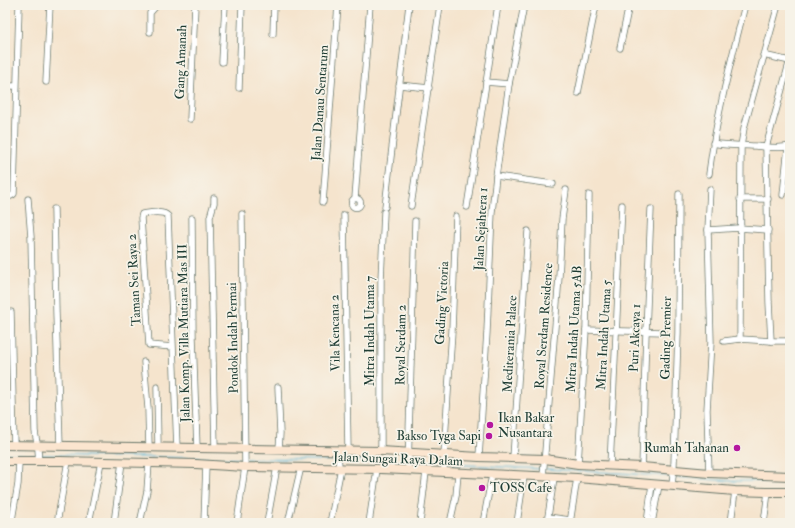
<svg xmlns="http://www.w3.org/2000/svg" width="795" height="528" viewBox="0 0 795 528" font-family="'IM FELL Double Pica',serif">
	<rect width="100%" height="100%" fill="#f7f3e8"/>
	<filter id="ink" filterUnits="userSpaceOnUse"><feTurbulence type="fractalNoise" baseFrequency=".025" numOctaves="2"/><feDisplacementMap in="SourceGraphic" scale="8" xChannelSelector="R" yChannelSelector="G"/><feConvolveMatrix kernelMatrix="1 2 1 2 8 2 1 2 1" color-interpolation-filters="sRGB"/></filter>
	<filter id="wash" filterUnits="userSpaceOnUse"><feTurbulence type="fractalNoise" baseFrequency=".012" numOctaves="4" result="noise"/><feDisplacementMap in="SourceGraphic" scale="16" xChannelSelector="R" yChannelSelector="G"/><feGaussianBlur stdDeviation="0.9" result="paint"/><feColorMatrix in="noise" values="0 0 0 0 0 0 0 0 0 0 0 0 0 0 0 0 0 1.4 0 .05"/><feComposite in="paint" operator="in"/></filter>
	<g filter="url(#wash)">
		<rect width="100%" height="100%" fill="#f5e4cd"/>
		<g fill="none" stroke-linecap="round" stroke-linejoin="round">
			<g stroke="#54b2d2" stroke-width="1.5">
				<polyline points="5,454 37,455"/>
				<polyline points="41,455 243,459"/>
				<polyline points="246,459 337,460"/>
				<polyline points="340,460 407,462"/>
				<polyline points="410,463 443,464"/>
				<polyline points="446,464 542,469"/>
				<polyline points="546,469 670,476"/>
				<polyline points="674,477 735,481 790,481"/>
			</g>
		</g>
	</g>
	<g filter="url(#ink)">
		<g fill="none" stroke-linecap="round" stroke-linejoin="round">
			<g stroke="#6a776a" stroke-width="7">
				<g id="street">
					<polyline points="778,5 744,128 741,146 740,339 771,341 769,302 766,147 790,60"/>
					<polyline points="150,32 150,13 157,5"/>
					<polyline points="273,34 274,5"/>
					<polyline points="620,48 629,5"/>
					<polyline points="763,55 790,61"/>
					<polyline points="222,62 225,5"/>
					<polyline points="46,82 50,5"/>
					<polyline points="486,82 509,84"/>
					<polyline points="399,85 429,88"/>
					<polyline points="5,86 16,86"/>
					<polyline points="239,88 242,5"/>
					<polyline points="578,93 596,5"/>
					<polyline points="190,119 195,5"/>
					<path d="M713 143C728 146 740 145 755 146 766 147 779 149 790 146"/>
					<path d="M709 174C716 117 731 61 745 5"/>
					<polyline points="496,176 553,184"/>
					<polyline points="783,195 788,147"/>
					<polyline points="5,197 11,196 14,194 19,5"/>
					<polyline points="214,198 214,203 210,217 215,448"/>
					<polyline points="355,198 370,5"/>
					<circle cx="356" cy="203" r="4.5"/>
					<path d="M28 199 31 237 35 431C36 442 40 450 38 460"/>
					<polyline points="740,199 768,199"/>
					<polyline points="323,202 338,5"/>
					<polyline points="411,206 440,5"/>
					<polyline points="385,207 409,5"/>
					<polyline points="467,207 498,5"/>
					<polyline points="54,209 56,312 60,446"/>
					<polyline points="344,215 348,450"/>
					<polyline points="192,218 193,337 197,448"/>
					<polyline points="708,230 739,228 768,230"/>
					<polyline points="11,312 14,446"/>
					<polyline points="586,330 664,332"/>
					<polyline points="724,341 740,339"/>
					<polyline points="771,341 786,341"/>
					<path d="M173 347 149 345 141 218 142 214C150 213 163 210 168 216L177 448"/>
					<polyline points="144,362 148,408 149,448"/>
					<polyline points="157,387 158,447"/>
					<polyline points="278,387 280,433 279,450"/>
					<polyline points="338,451 339,468"/>
					<polyline points="381,451 381,280 384,212"/>
					<polyline points="479,457 487,332 492,212 496,176 509,84 524,5"/>
					<polyline points="513,458 528,231"/>
					<polyline points="578,464 586,330 589,195"/>
					<polyline points="610,466 622,205"/>
					<polyline points="642,467 646,332 651,209"/>
					<polyline points="408,470 415,221"/>
					<polyline points="444,473 444,455 452,331 456,216"/>
					<polyline points="709,473 707,410 711,342 708,230 710,189"/>
					<polyline points="543,477 559,277 562,219 566,190"/>
					<polyline points="672,486 674,464 678,332 679,194"/>
					<polyline points="548,517 570,520"/>
					<polyline points="12,520 18,484 19,461"/>
					<polyline points="57,523 68,461"/>
					<polyline points="89,523 101,462"/>
					<polyline points="114,523 122,462"/>
					<polyline points="140,523 147,491 149,463"/>
					<polyline points="204,523 206,464"/>
					<polyline points="237,523 245,467 242,214"/>
					<polyline points="267,523 277,467"/>
					<polyline points="288,523 301,467"/>
					<polyline points="330,523 341,468"/>
					<polyline points="369,523 377,469"/>
					<polyline points="420,523 426,472"/>
					<polyline points="450,523 456,496 458,474"/>
					<polyline points="483,523 492,475"/>
					<polyline points="517,523 524,476"/>
					<polyline points="547,523 554,478"/>
					<polyline points="570,523 577,478"/>
					<polyline points="647,523 652,484"/>
					<polyline points="652,523 659,485"/>
					<polyline points="731,523 735,491"/>
					<polyline points="764,523 768,492"/>
				</g>
			</g>
			<g stroke="#6a776a" stroke-width="10">
				<g id="secondary">
					<polyline points="5,445 381,451 479,457 545,459 578,464 642,467 709,473 790,476"/>
					<polyline points="5,461 60,461 196,464 245,467 381,469 577,478 735,491 766,492 790,492"/>
				</g>
			</g>
			<use href="#street" stroke="#fff" stroke-width="5.5"/>
			<use href="#secondary" stroke="#fbe5cf" stroke-width="8"/>
		</g>
	</g>
	<g fill="#b5179e" stroke="#f7f3e8" stroke-width="1.5">
		<circle cx="490" cy="425" r="4"/>
		<circle cx="489" cy="436" r="4"/>
		<circle cx="737" cy="448" r="4"/>
		<circle cx="482" cy="488" r="4"/>
	</g>
	<g text-anchor="middle" dominant-baseline="central" stroke-width="3.5" stroke-linejoin="round" paint-order="stroke">
		<g font-size="13" fill="#1f3d34" stroke="#f7f3e8">
			<text transform="translate(181 62) rotate(-88)">Gang Amanah</text>
			<text transform="translate(320 103) rotate(-86)">Jalan Danau Sentarum</text>
			<text transform="translate(481 229) rotate(-87)">Jalan Sejahtera 1</text>
			<text transform="translate(134 280) rotate(-93)">Taman Sei Raya 2</text>
			<text transform="translate(442 303) rotate(-87)">Gading Victoria</text>
			<text transform="translate(544 326) rotate(-86)">Royal Serdam Residence</text>
			<text transform="translate(574 329) rotate(-87)">Mitra Indah Utama 5AB</text>
			<text transform="translate(370 331) rotate(-90)">Mitra Indah Utama 7</text>
			<text transform="translate(184 333) rotate(-91)">Jalan Komp. Villa Mutiara Mas III</text>
			<text transform="translate(335 333) rotate(-91)">Vila Kencana 2</text>
			<text transform="translate(604 335) rotate(-87)">Mitra Indah Utama 5</text>
			<text transform="translate(233 338) rotate(-91)">Pondok Indah Permai</text>
			<text transform="translate(635 338) rotate(-88)">Puri Akcaya 1</text>
			<text transform="translate(666 338) rotate(-89)">Gading Premier</text>
			<text transform="translate(510 344) rotate(-87)">Mediterania Palace</text>
			<text transform="translate(401 345) rotate(-89)">Royal Serdam 2</text>
			<text transform="translate(398 459) rotate(2)">Jalan Sungai Raya Dalam</text>
		</g>
		<g font-size="13" fill="#1f3d34" stroke="#f7f3e8" text-anchor="start">
			<text x="498" y="418">Ikan Bakar<tspan x="498" dy="15">Nusantara</tspan></text>
			<text x="481" y="436" text-anchor="end">Bakso Tyga Sapi</text>
			<text x="729" y="448" text-anchor="end">Rumah Tahanan</text>
			<text x="490" y="488">TOSS Cafe</text>
		</g>
	</g>
	<rect width="795" height="528" fill="none" stroke="#f7f3e8" stroke-width="20"/>
</svg>
